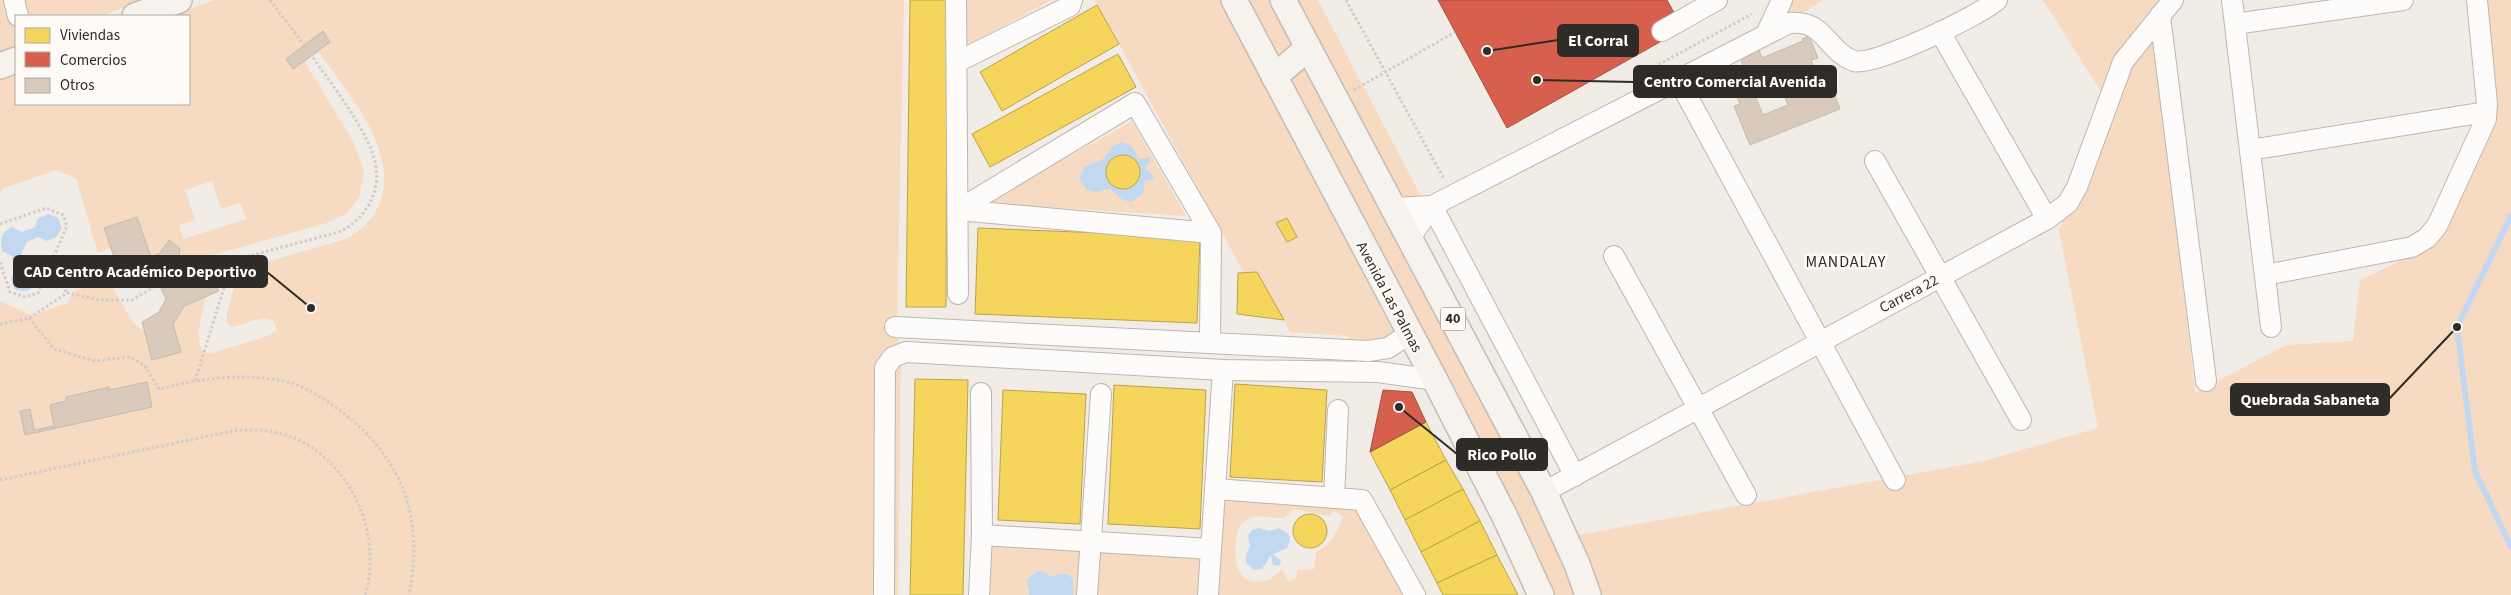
<svg xmlns="http://www.w3.org/2000/svg" width="2511" height="595" viewBox="0 0 2511 595" font-family="'Source Sans 3',sans-serif">
	<rect width="100%" height="100%" fill="#f2ece6"/>
	<g fill="#f6dac1" fill-rule="evenodd">
		<polygon points="0,0 145,0 101,16 16,16 16,48 0,54"/>
		<path d="M214 0H904L897 318 901 368 898 595H0V301L31 315 68 303 72 292C87 285 97 282 112 287L133 322 152 338 185 298 208 288C205 302 187 356 212 353L268 336 276 331C278 308 246 323 234 327L227 323V313L239 270 346 239C359 232 368 224 376 211 406 157 348 95 319 52L305 62 353 141 364 171 359 198 346 214 327 223 177 265 180 249 169 240 160 253 151 257 137 217 104 228 111 247 98 253 76 178 56 170 4 188 0 194V81L16 74V104H189V16H171ZM212 181 221 209 240 203 246 219 183 239 179 225 195 220 185 190Z"/>
		<polygon points="965,0 1052,0 965,46"/>
		<path d="M1095 0H1220L1394 333 1383 341 1351 342 1347 336 1290 332 1284 320 1244 273ZM1287 218 1297 237 1287 242 1276 224Z"/>
		<polygon points="1247,0 1270,0 1292,43 1284,54 1275,52"/>
		<polygon points="1297,0 1318,0 1424,202 1403,201"/>
		<polygon points="1790,0 1823,0 1802,13 1783,18"/>
		<polygon points="2043,0 2162,0 2102,93"/>
		<polygon points="2486,0 2511,0 2511,595 1601,595 1578,535 1984,461 2098,428 2059,230 2128,67 2155,36 2195,393 2286,345 2353,341 2360,280 2427,248 2493,122"/>
		<polygon points="1301,68 1309,74 1534,499 1565,568 1575,595 1554,595 1514,508 1291,83 1290,77"/>
		<polygon points="1132,121 1186,216 986,203"/>
		<path d="M1221 497 1357 507 1406 595H1215ZM1294 509 1329 516 1334 511 1343 517C1336 533 1332 544 1316 552L1314 569 1297 570V577L1289 581 1282 570C1278 572 1274 577 1270 579 1232 593 1232 550 1239 527 1253 510 1266 519 1284 518Z"/>
		<path d="M989 543 1084 548 1080 595H1073V580L1066 573 1050 576C1045 572 1041 569 1034 572L1027 590 1029 595H986Z"/>
		<polygon points="1099,550 1204,556 1200,595 1095,595"/>
	</g>
	<g fill="#c1d8f0" fill-rule="evenodd">
		<path d="M1122 142 1132 146 1139 159 1150 158V162L1145 168 1154 177 1151 180H1145L1143 193 1132 202 1123 200 1110 189 1096 192 1087 190 1079 179 1085 166 1102 160 1113 146ZM1120 156 1134 160 1139 169V179L1127 189 1112 185 1106 176 1108 165Z"/>
		<path d="M49 214 58 218 62 228 56 237 47 241 38 237 27 242 21 253 24 265 34 270 38 281C31 291 26 293 14 289L11 278 16 268 12 256 2 251C0 239 1 232 12 227L22 232 35 227 38 218Z"/>
		<polygon points="1259,528 1269,531 1279,528 1289,534 1290,541 1287,548 1273,554 1281,561 1279,566 1273,565 1271,555 1262,569 1254,570 1246,563 1246,556 1250,546 1248,536 1252,530"/>
		<path d="M1037 571H1043L1050 576C1060 575 1066 569 1073 580V595H1029L1027 580Z"/>
	</g>
	<g fill="#f6d55c" stroke="#baa24c">
		<polygon points="910,0 947,0 946,307 906,307"/>
		<polygon points="1097,5 1119,44 1002,111 980,72"/>
		<polygon points="1118,54 1136,87 990,167 972,134"/>
		<circle cx="1123" cy="172" r="17"/>
		<polygon points="1287,218 1297,237 1287,242 1276,223"/>
		<polygon points="978,228 1200,237 1197,323 975,314"/>
		<polygon points="1257,272 1284,320 1237,314 1238,273"/>
		<polygon points="915,379 968,380 963,595 910,595"/>
		<polygon points="1235,384 1327,390 1322,482 1230,477"/>
		<polygon points="1114,385 1206,390 1200,529 1108,524"/>
		<polygon points="1003,390 1086,394 1080,524 998,520"/>
		<polygon points="1426,422 1446,460 1390,490 1370,452"/>
		<polygon points="1446,460 1463,489 1405,520 1390,490"/>
		<polygon points="1463,489 1480,521 1421,552 1405,520"/>
		<circle cx="1310" cy="531" r="17"/>
		<polygon points="1480,521 1497,555 1437,583 1421,552"/>
		<polygon points="1497,555 1518,595 1443,595 1437,583"/>
	</g>
	<g fill="#d6604d" stroke="#a45042">
		<polygon points="1438,0 1667,0 1683,29 1507,128"/>
		<polygon points="1383,390 1412,392 1426,422 1370,452"/>
	</g>
	<g fill="none" stroke-linecap="round" stroke-linejoin="round">
		<polyline stroke="#c1d8f0" stroke-width="6" points="2511,216 2457,327 2475,471 2511,547"/>
	</g>
	<g fill="#d9cabc" stroke="#bfbbb6" fill-rule="evenodd">
		<polygon points="323,31 330,42 293,69 286,59"/>
		<path d="M1809 36 1818 58 1811 60 1823 91 1832 87 1840 109 1750 145 1734 106 1740 104 1727 72 1743 66 1740 57 1759 50 1762 58 1803 41 1802 39ZM1775 73 1788 105 1763 115 1750 83Z"/>
		<polygon points="137,217 151,257 160,253 169,240 180,249 177,269 206,265 219,291 184,306 173,324 181,352 152,360 142,322 159,312 166,299 159,284 146,279 124,286 104,228"/>
		<polygon points="147,382 152,407 25,435 20,411 30,409 34,430 54,426 50,405 66,401 66,397 109,387 109,390"/>
	</g>
	<g fill="none" stroke-linecap="round" stroke-linejoin="round">
		<g stroke="#bcb7b2" stroke-width="22">
			<g id="minor">
				<polyline points="14,0 18,16"/>
				<polyline points="956,0 958,294"/>
				<polyline points="2232,0 2271,327"/>
				<polyline points="2160,16 2206,381"/>
				<polyline points="2235,24 2403,0"/>
				<polyline points="1662,31 1717,0"/>
				<polyline points="1940,32 2047,219"/>
				<polyline points="1766,34 1782,0"/>
				<polyline points="957,62 1070,6 1072,0"/>
				<polyline points="1679,81 1895,480"/>
				<polyline points="2250,150 2486,112"/>
				<polyline points="1875,161 2021,420"/>
				<polyline points="1432,206 1575,476"/>
				<path d="M1393 208 1432 206 1789 23C1825 19 1826 51 1854 61 1871 68 1983 14 1997 0"/>
				<polyline points="958,210 1135,103 1211,233 1210,341"/>
				<polyline points="958,210 1211,233"/>
				<polyline points="1410,238 1432,206"/>
				<polyline points="1614,256 1746,495"/>
				<polyline points="2265,275 2412,247 2427,238 2437,226 2486,119 2487,104 2477,0"/>
				<polyline points="895,327 1368,351 1388,348 1409,334"/>
				<polyline points="1216,489 1362,500 1415,595"/>
				<polyline points="1544,492 2047,219 2068,203 2077,187 2123,62 2173,0"/>
				<polyline points="1334,498 1338,410"/>
				<polyline points="982,535 1211,549"/>
				<polyline points="884,595 885,368 893,357 906,352 1223,370 1378,372 1435,380"/>
				<polyline points="979,595 982,535 981,393"/>
				<polyline points="1087,595 1101,394"/>
				<polyline points="1208,595 1223,370"/>
			</g>
		</g>
		<g stroke="#c5bcb4" stroke-width="28">
			<g id="major">
				<polyline points="1234,0 1435,380 1505,517 1541,595"/>
				<polyline points="1283,0 1544,492 1577,564 1588,595"/>
				<polyline points="135,16 179,0"/>
				<polyline points="0,66 16,60"/>
				<polyline points="1274,77 1308,48"/>
			</g>
		</g>
		<g stroke="#cfcccb" stroke-width="3" stroke-dasharray="2.5 2.5" stroke-linecap="butt">
			<polyline points="270,0 304,45"/>
			<polyline points="1346,0 1444,179"/>
			<polyline points="1654,67 1752,14"/>
			<polyline points="1354,90 1455,32"/>
			<polyline points="0,224 46,208 63,215 67,226 38,293 25,297 10,292 0,262"/>
			<path d="M233 259 195 381C223 377 250 375 278 380 301 383 323 398 342 412 404 460 424 518 409 595"/>
			<polyline points="51,263 67,293"/>
			<path d="M208 267 339 232C363 221 380 196 376 168 373 136 330 83 312 56"/>
			<polyline points="29,318 54,349 95,361 130,357 145,366 159,389 195,381"/>
			<polyline points="0,324 29,318 67,293 100,300 132,300 159,284"/>
			<path d="M0 480 237 430C257 429 278 431 297 439 353 466 383 536 365 595"/>
		</g>
		<use href="#minor" stroke="#fdfcfb" stroke-width="20"/>
		<use href="#major" stroke="#f6f2ee" stroke-width="25"/>
	</g>
	<g text-anchor="middle" dominant-baseline="central" stroke-width="5" stroke-linejoin="round" paint-order="stroke">
		<rect fill="#fefaf5" stroke="#6d6965" stroke-width="1" x="1440.5" y="307.5" width="25" height="23" rx="4"/>
		<g font-size="14" font-weight="bold" fill="#2f2b27">
			<text x="1453" y="319">40</text>
		</g>
		<g font-size="15" fill="#2f2b27" stroke="#fefaf5">
			<text transform="translate(1909 294) rotate(-28)">Carrera 22</text>
			<text transform="translate(1389 297) rotate(62)">Avenida Las Palmas</text>
		</g>
		<g font-size="16" letter-spacing="1" fill="#2f2b27" stroke="#fefaf5">
			<text x="1846" y="262">MANDALAY</text>
		</g>
	</g>
	<path fill="none" stroke="#2f2b27" stroke-width="2" d="M1487 51L1558 40M1537 80L1634 82M311 308L267 272M2457 327L2389 399M1399 407L1457 454"/>
	<g fill="#2f2b27" stroke="#fefaf5" stroke-width="2">
		<circle cx="1487" cy="51" r="5"/>
		<circle cx="1537" cy="80" r="5"/>
		<circle cx="311" cy="308" r="5"/>
		<circle cx="2457" cy="327" r="5"/>
		<circle cx="1399" cy="407" r="5"/>
	</g>
	<g fill="#2f2b27" stroke="#2f2b27" stroke-width="2">
		<rect x="1558" y="25" width="80" height="31" rx="5"/>
		<rect x="1634" y="66" width="202" height="31" rx="5"/>
		<rect x="14" y="256" width="253" height="31" rx="5"/>
		<rect x="2231" y="384" width="158" height="31" rx="5"/>
		<rect x="1457" y="439" width="90" height="31" rx="5"/>
	</g>
	<g font-size="16" text-anchor="middle" font-weight="bold" fill="#fff">
		<text x="1598" y="46">El Corral</text>
		<text x="1735" y="87">Centro Comercial Avenida</text>
		<text x="140" y="277">CAD Centro Académico Deportivo</text>
		<text x="2310" y="405">Quebrada Sabaneta</text>
		<text x="1502" y="460">Rico Pollo</text>
	</g>
	<rect x="15" y="15" width="175" height="90" fill="#fefaf5" stroke="#aba7a3"/>
	<rect x="25" y="28" width="25" height="15" fill="#f6d55c" stroke="#aba7a3"/>
	<text x="60" y="40" font-size="15" fill="#2f2b27">Viviendas</text>
	<rect x="25" y="52" width="25" height="15" fill="#d6604d" stroke="#aba7a3"/>
	<text x="60" y="65" font-size="15" fill="#2f2b27">Comercios</text>
	<rect x="25" y="78" width="25" height="15" fill="#d9cabc" stroke="#aba7a3"/>
	<text x="60" y="90" font-size="15" fill="#2f2b27">Otros</text>
</svg>
